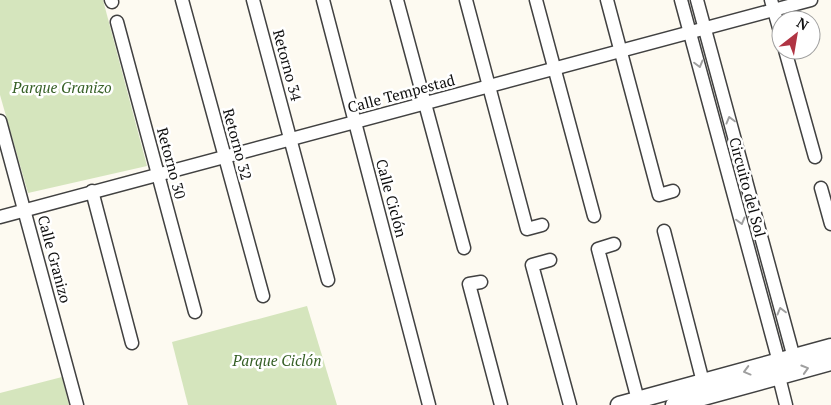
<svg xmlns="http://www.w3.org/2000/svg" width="831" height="405" viewBox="0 0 831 405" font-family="'PT Serif',serif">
	<rect width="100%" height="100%" fill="#fdfaf1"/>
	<g fill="#d5e5bd">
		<polygon points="0,0 103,0 147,166 28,193 0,95"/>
		<polygon points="307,306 337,405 188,405 172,342"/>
		<polygon points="62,377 69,405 0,405 0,393"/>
	</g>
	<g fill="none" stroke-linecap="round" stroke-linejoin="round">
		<g stroke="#414141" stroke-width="15">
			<g id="minor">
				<polyline points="111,0 112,2"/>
				<polyline points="182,0 263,296"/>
				<polyline points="253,0 328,280"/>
				<polyline points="323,0 429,405"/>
				<polyline points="397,0 464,248"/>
				<polyline points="466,0 527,229 542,225"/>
				<polyline points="536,0 594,216"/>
				<polyline points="607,0 659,195 673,191"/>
				<polyline points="681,0 779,362"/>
				<polyline points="697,0 794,358"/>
				<polyline points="771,0 781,35"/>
				<polyline points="117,22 195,312"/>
				<polyline points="785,50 815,157"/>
				<polyline points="0,121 77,405"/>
				<polyline points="821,188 831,224"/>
				<polyline points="92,191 132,343"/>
				<polyline points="0,217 811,0"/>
				<polyline points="664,231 703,382"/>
				<polyline points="614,244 598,249 638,400"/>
				<polyline points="550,260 532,265 570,405"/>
				<polyline points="481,282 469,284 501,405"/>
				<polyline points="779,377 786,405"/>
			</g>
		</g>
		<g stroke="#414141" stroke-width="19">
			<g id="tertiary">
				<polyline points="619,405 831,347"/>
				<polyline points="674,405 831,362"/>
			</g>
		</g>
		<use href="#minor" stroke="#fff" stroke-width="12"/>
		<use href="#tertiary" stroke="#fff" stroke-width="16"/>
	</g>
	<defs><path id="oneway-chevron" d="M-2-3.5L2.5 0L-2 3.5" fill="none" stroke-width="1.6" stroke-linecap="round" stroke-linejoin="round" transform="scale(1.25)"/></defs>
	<g stroke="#9f9f9f">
		<use href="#oneway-chevron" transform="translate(699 64) rotate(75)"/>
		<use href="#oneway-chevron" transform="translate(730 120) rotate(-105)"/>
		<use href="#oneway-chevron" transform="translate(741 221) rotate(75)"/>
		<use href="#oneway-chevron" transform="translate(781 311) rotate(-105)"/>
		<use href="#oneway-chevron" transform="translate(805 369) rotate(-17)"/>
		<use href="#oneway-chevron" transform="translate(747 371) rotate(165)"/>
	</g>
	<g text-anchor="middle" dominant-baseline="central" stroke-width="5" stroke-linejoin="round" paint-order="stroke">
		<g font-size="15" fill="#0e0e0e" stroke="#fff">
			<text transform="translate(288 65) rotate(75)">Retorno 34</text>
			<text transform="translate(401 93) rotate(-15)">Calle Tempestad</text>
			<text transform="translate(238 144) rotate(75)">Retorno 32</text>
			<text transform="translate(172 163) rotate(75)">Retorno 30</text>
			<text transform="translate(748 187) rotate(75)">Circuito del Sol</text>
			<text transform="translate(392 198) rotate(75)">Calle Ciclón</text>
			<text transform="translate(55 259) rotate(75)">Calle Granizo</text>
		</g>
		<g font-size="15" font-style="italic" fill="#355f25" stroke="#fff">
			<text x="62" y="87">Parque Granizo</text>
			<text x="277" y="360">Parque Ciclón</text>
		</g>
	</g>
	<g transform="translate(796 35) rotate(31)"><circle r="24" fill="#ffffff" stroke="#9f9f9f"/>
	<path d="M0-4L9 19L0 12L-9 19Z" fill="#b03443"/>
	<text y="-8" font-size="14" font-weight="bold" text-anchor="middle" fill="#0e0e0e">N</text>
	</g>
</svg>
